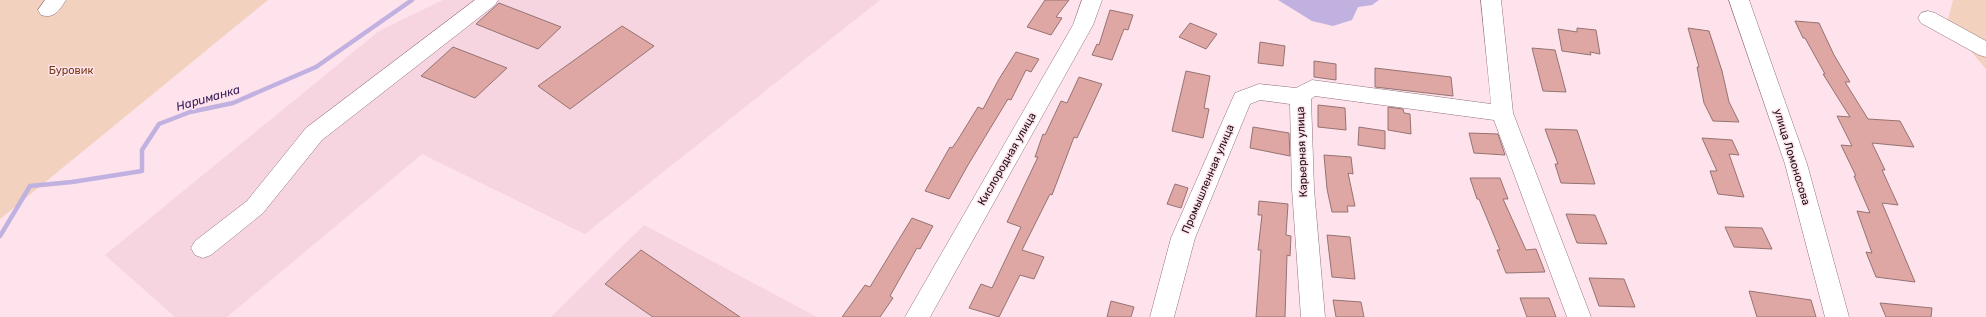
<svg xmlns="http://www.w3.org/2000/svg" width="1986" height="317" viewBox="0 0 1986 317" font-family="Rubik,sans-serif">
	<rect width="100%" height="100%" fill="#fee2ec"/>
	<g fill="#f6d4e0">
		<polygon points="443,0 880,0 585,234 422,154 227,317 175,317 105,255 379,31"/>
		<polygon points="644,225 817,317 551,317"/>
	</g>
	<g fill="#f3d1bf">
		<polygon points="0,0 268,0 0,219"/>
		<polygon points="1953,0 1986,0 1986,69 1947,23"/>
	</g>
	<polygon fill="#c1b1e0" points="1278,0 1379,0 1372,5 1358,7 1352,20 1333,26 1312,21"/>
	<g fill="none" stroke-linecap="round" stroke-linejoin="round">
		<polyline stroke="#c1b1e0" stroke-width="4.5" points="0,236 30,186 72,182 142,171 142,150 159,124 190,112 233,103 316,67 412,0"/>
	</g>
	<g fill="#dfa7a4" stroke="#957372">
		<polygon points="1045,0 1069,0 1056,17 1062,18 1051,35 1027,27"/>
		<polygon points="499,3 561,27 538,49 476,24"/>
		<polygon points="1110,10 1133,15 1128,30 1124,29 1112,60 1092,55 1097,44 1099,45"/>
		<polygon points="1795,21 1819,23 1834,55 1850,82 1845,82 1868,119 1900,121 1914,147 1872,143 1885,170 1882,170 1898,205 1882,203 1915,282 1876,277 1866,252 1872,253 1857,211 1870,213 1854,176 1856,176 1841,145 1852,146 1837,116 1850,117 1823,74 1825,74 1805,38 1803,38"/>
		<polygon points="1190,23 1217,34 1206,49 1179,37"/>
		<polygon points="622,26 654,46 570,109 538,86"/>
		<polygon points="1577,28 1596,30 1600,54 1590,52 1591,55 1562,51 1558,29 1577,32"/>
		<polygon points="1688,28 1709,31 1722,71 1729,102 1739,122 1713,121 1704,103 1697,67 1699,67"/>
		<polygon points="1260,42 1285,46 1283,66 1258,63"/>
		<polygon points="453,47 507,68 475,98 421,76"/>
		<polygon points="1532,48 1555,50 1566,92 1543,91"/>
		<polygon points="1016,52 1039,59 1031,72 1026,70 1011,100 1008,99 968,165 949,199 925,191 950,147 952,148 957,141 978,107 983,109 999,79"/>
		<polygon points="1314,61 1336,64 1336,80 1314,77"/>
		<polygon points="1375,68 1451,77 1453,96 1375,87"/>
		<polygon points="1186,71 1210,76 1204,108 1209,109 1203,138 1172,131"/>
		<polygon points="1079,77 1102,84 1077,138 1074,137 1052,195 1050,194 1022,250 1044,257 1034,279 1020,275 999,317 969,308 981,284 992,288 1021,227 1007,222 1038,157 1035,157 1043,134 1045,135 1061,101 1067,103"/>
		<polygon points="1318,105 1345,108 1346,130 1318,127"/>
		<polygon points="1388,107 1403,109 1404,113 1410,114 1411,134 1388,130"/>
		<polygon points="1253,127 1289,133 1290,156 1250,148"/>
		<polygon points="1359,127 1385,131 1385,149 1358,145"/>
		<polygon points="1545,129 1577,130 1595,184 1561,183 1555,164 1558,164"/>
		<polygon points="1469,133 1498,134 1505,155 1474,153"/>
		<polygon points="1702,138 1732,140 1739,155 1729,154 1744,197 1718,194 1710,171 1717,171"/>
		<polygon points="1324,155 1351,157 1353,174 1348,173 1355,206 1347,206 1348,212 1332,212 1327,189"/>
		<polygon points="1470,178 1500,178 1508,199 1503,199 1526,250 1536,249 1545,272 1506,273 1497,250 1500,250 1479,199 1477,199"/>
		<polygon points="1175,184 1188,188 1181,208 1167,204"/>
		<polygon points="1259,201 1288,204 1286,235 1291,236 1290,256 1287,255 1285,317 1256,317 1261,250 1258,250 1262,215 1258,215"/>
		<polygon points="1566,214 1595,215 1607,244 1577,243"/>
		<polygon points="912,218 933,226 920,249 917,248 890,296 893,298 880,317 842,317 865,285 870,287"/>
		<polygon points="1725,227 1762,228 1772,249 1734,247"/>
		<polygon points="1327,235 1350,237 1355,279 1332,277"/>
		<polygon points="641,250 740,317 653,317 605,284"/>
		<polygon points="1589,278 1624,279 1635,307 1599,306"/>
		<polygon points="1749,291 1811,300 1816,317 1757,317"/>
		<polygon points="1520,298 1549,298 1556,317 1527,317"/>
		<polygon points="1333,300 1361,302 1364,317 1336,317"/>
		<polygon points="1111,301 1134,307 1131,317 1107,317"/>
		<polygon points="1880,303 1932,308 1931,317 1886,317"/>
	</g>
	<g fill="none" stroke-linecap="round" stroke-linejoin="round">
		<g stroke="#92727e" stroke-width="1">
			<g id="minor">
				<path d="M45 0H66C59 11 54 19 41 15L38 10Z"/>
				<polygon points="475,0 498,0 495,5 322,140 263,213 211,255 203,258 195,255 191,248 195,241 247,201 306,128"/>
				<polygon points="1082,0 1102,0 1093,25 930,317 905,317 1073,25"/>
				<polygon points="1481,0 1501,0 1513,113 1591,317 1567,317 1494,120 1315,96 1311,99 1314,189 1325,317 1301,317 1292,189 1290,104 1260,100 1250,104 1195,238 1174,317 1150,317 1171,238 1235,93 1259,84 1296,88 1312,80 1491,104"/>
				<polygon points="1729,0 1749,0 1807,164 1849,317 1825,317 1785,164"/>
				<polygon points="1928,11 1935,13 1986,41 1986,57 1979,55 1921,23 1918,18 1921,13"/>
			</g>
		</g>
		<use href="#minor" fill="#fff" fill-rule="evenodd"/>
	</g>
	<g text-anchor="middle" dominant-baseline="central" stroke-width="3" stroke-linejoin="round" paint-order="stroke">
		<g font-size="11" fill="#763a15" stroke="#fee2ec">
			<text x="71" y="70">Буровик</text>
		</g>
		<g font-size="11" fill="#190d12" stroke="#fee2ec">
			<text transform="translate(1302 152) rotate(-92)">Карьерная улица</text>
			<text transform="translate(1792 157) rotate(73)">улица Ломоносова</text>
			<text transform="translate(1007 159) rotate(-60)">Кислородная улица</text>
			<text transform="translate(1208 179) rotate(-67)">Промышленная улица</text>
		</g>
		<g font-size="12" font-style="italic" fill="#392159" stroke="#fee2ec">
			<text transform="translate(208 98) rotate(-16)">Нариманка</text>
		</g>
	</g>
</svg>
